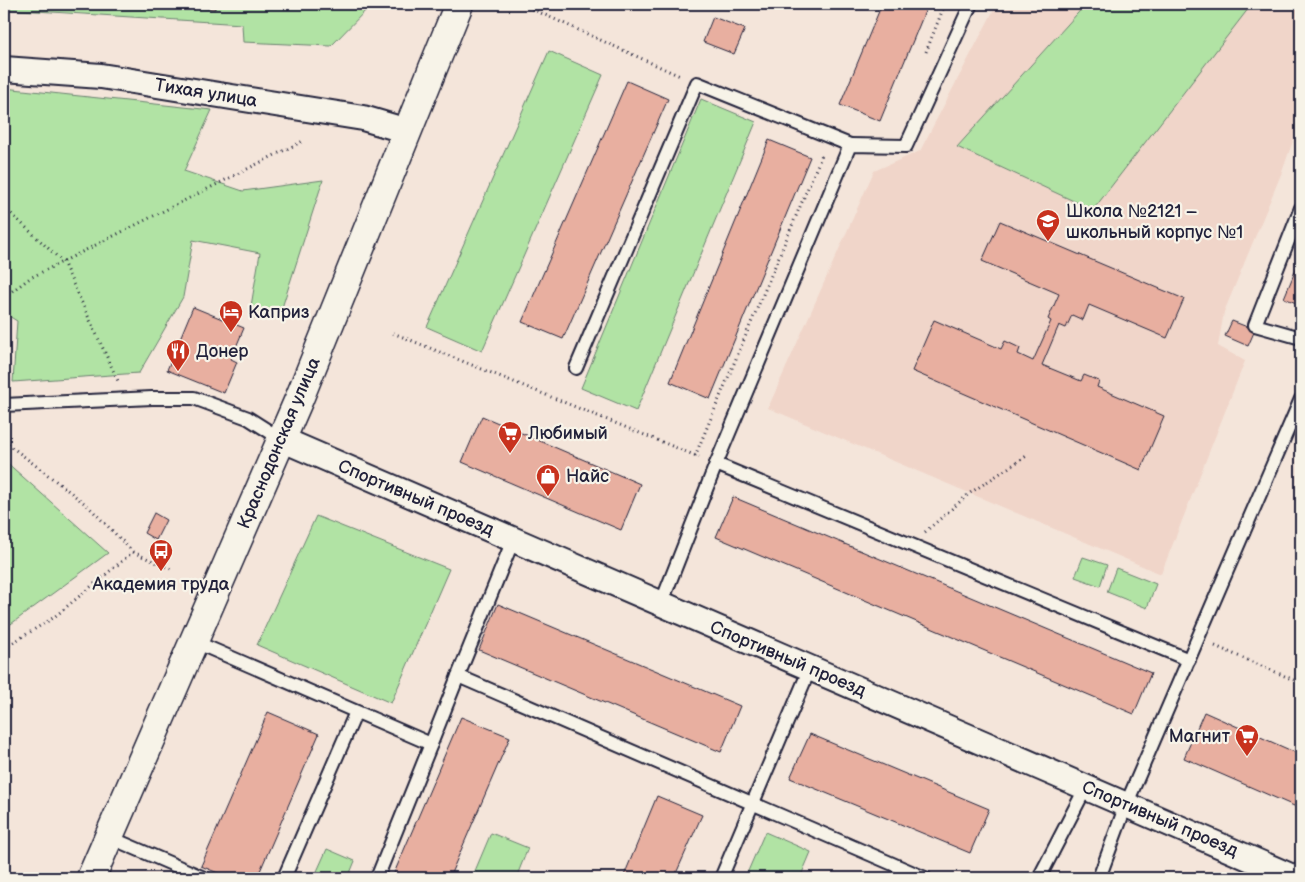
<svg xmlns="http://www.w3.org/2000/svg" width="1305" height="882" viewBox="0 0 1305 882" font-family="'Balsamiq Sans',sans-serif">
	<rect width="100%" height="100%" fill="#f4e5da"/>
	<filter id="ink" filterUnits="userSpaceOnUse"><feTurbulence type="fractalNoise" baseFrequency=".02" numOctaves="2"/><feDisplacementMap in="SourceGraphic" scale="10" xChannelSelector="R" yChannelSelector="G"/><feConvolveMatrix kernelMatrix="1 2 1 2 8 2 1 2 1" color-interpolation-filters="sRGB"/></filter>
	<g filter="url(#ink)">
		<polygon fill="#f0d5c9" points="997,4 1297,4 1301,8 1301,118 1282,172 1224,312 1218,346 1245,361 1161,574 768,408 874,171 920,151"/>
		<g fill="#b1e3a4" stroke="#6a8270">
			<polygon points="4,4 372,4 331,46 243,42 242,24 4,9"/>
			<polygon points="1086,4 1252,4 1093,210 957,147"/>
			<polygon points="549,51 603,75 482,351 427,327"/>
			<polygon points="4,88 212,110 184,171 243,191 323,180 279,317 249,318 260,253 193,240 183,297 139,373 13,382 17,321 4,313"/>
			<polygon points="701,99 756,122 636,411 581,388"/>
			<polygon points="4,460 108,553 4,629"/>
			<polygon points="316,516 449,569 391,703 257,645"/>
			<polygon points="1083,557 1107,565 1100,586 1075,577"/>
			<polygon points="1116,568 1156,584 1147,608 1107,592"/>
			<polygon points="765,832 811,852 800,878 745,878"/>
			<polygon points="491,833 528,848 516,878 472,878"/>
			<polygon points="327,849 355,861 348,878 314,878"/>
		</g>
		<g fill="#e8afa0" stroke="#22223b">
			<polygon points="102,4 215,4 215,9"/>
			<polygon points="882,4 928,4 880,121 840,105"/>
			<polygon points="713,17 745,29 734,54 703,42"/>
			<polygon points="627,81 668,99 563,339 522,322"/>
			<polygon points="769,140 810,157 710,399 670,382"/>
			<polygon points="1000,221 1184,299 1167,338 1089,305 1083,320 1072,315 1066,328 1059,325 1042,365 1081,381 1084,375 1099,381 1097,387 1164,416 1141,470 912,371 934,320 1001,349 1005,341 1020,348 1018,354 1033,361 1051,321 1048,319 1059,294 982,261"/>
			<polygon points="1301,257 1301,305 1284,298"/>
			<polygon points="193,307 244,328 231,359 237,362 224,393 167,370"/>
			<polygon points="1232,321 1255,330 1248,346 1225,336"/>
			<polygon points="482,416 640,484 621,530 462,462"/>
			<polygon points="733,497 1151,673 1134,714 716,537"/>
			<polygon points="154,513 166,520 156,540 144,533"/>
			<polygon points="498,604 740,706 721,752 479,650"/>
			<polygon points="268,712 319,734 257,878 230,878 201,866"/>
			<polygon points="1204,712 1301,755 1301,809 1184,758"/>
			<polygon points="461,717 510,737 449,878 392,878"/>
			<polygon points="810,734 989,809 970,853 790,778"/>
			<polygon points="657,796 702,815 674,878 623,878"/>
		</g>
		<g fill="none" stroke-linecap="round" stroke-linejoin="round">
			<g stroke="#22223b" stroke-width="16">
				<g id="lane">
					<polyline points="1301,208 1255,325 1301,338"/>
					<polyline points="576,368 697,83 850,145"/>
					<polyline points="4,405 152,398 194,398 248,418 281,439"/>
					<polyline points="716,464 850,145 906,146 971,4"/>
					<polyline points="661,604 716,464 1189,660"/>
					<polyline points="193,641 431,744 458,676 925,878"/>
					<polyline points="458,676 513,540"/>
					<polyline points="109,837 204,878"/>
					<polyline points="284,878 356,712"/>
					<polyline points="377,878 431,744"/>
					<polyline points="721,878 810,668"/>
					<polyline points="1039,878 1086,787"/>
					<polyline points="1099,878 1126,805 1301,399"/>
				</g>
			</g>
			<g stroke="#22223b" stroke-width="28">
				<g id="street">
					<polyline points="4,69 101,76 363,118 407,131"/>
					<polyline points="281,439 1295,878"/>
				</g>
			</g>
			<g stroke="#22223b" stroke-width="31">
				<polyline id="secondary" points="91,878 299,399 459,4"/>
			</g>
			<g stroke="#22223b" stroke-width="3" stroke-dasharray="1 4" stroke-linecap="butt">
				<polyline points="532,9 680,76"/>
				<polyline points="926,52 945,4"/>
				<polyline points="4,207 63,262 119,383"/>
				<polyline points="4,297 30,278 303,141"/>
				<polyline points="393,333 699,457"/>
				<polyline points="4,441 88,506 133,552 53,618 4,648"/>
				<polyline points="695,456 823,152"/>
				<polyline points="925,532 970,493 1028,455"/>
				<polyline points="133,552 173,570"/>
				<polyline points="1215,646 1301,683"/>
			</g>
			<use href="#lane" stroke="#f7f3e8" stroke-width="12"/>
			<use href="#street" stroke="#f7f3e8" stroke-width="24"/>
			<use href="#secondary" stroke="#f7f3e8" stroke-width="28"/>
		</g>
	</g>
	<defs>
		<g id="school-pin" transform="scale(1.25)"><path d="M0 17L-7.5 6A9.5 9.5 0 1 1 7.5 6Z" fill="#c8321e" stroke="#f7f3e8"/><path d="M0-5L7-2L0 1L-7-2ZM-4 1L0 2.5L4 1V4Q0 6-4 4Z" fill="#fff"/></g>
		<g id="hotel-pin" transform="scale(1.25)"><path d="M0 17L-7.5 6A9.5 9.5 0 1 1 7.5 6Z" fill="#c8321e" stroke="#f7f3e8"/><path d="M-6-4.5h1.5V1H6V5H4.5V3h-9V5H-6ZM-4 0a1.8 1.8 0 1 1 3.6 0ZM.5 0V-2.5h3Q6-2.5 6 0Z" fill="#fff"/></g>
		<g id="restaurant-pin" transform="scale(1.25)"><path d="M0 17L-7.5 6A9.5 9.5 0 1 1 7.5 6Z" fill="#c8321e" stroke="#f7f3e8"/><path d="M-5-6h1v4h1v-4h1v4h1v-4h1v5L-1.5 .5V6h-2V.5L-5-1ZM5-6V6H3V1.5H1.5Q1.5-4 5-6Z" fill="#fff"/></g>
		<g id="supermarket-pin" transform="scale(1.25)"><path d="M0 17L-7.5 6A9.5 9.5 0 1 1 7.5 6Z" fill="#c8321e" stroke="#f7f3e8"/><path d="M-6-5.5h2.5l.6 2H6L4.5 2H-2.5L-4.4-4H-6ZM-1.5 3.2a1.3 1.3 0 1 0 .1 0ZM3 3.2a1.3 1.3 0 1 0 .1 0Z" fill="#fff"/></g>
		<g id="shop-pin" transform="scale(1.25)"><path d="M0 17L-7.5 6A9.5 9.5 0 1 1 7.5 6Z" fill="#c8321e" stroke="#f7f3e8"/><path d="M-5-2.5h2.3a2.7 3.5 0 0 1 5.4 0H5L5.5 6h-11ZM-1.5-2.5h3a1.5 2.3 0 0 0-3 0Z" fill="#fff"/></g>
		<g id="bus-pin" transform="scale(1.25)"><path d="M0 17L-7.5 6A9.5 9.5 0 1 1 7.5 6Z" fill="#c8321e" stroke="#f7f3e8"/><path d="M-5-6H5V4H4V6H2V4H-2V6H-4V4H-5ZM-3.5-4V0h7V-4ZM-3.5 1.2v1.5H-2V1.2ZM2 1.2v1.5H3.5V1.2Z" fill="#fff"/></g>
	</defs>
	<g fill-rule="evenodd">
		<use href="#school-pin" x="1048" y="221"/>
		<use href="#hotel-pin" x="231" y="312"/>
		<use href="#restaurant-pin" x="178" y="351"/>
		<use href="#supermarket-pin" x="510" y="433"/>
		<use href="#shop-pin" x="548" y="476"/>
		<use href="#bus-pin" x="161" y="551"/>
		<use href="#supermarket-pin" x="1247" y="736"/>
	</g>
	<g text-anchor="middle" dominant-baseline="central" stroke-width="4.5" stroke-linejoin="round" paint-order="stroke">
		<g font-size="18" fill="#22223b" stroke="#f7f3e8">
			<text transform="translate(206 93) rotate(9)">Тихая улица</text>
			<text transform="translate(279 443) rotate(-67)">Краснодонская улица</text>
			<text transform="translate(416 498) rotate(23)">Спортивный проезд</text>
			<text transform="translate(788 659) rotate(23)">Спортивный проезд</text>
			<text transform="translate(1160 819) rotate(23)">Спортивный проезд</text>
		</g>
		<g font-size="18" fill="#22223b" stroke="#f7f3e8" text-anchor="start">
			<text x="1066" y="211">Школа №2121 –<tspan x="1066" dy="21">школьный корпус №1</tspan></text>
			<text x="248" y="312">Каприз</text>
			<text x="196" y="351">Донер</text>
			<text x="528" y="433">Любимый</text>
			<text x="566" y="476">Найс</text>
			<text x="161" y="584" text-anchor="middle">Академия труда</text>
			<text x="1230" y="736" text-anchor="end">Магнит</text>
		</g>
	</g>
	<rect width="1305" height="882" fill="none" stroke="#f7f3e8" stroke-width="20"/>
	<rect x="10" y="10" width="1285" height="862" fill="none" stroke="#22223b" stroke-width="2" filter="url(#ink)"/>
</svg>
